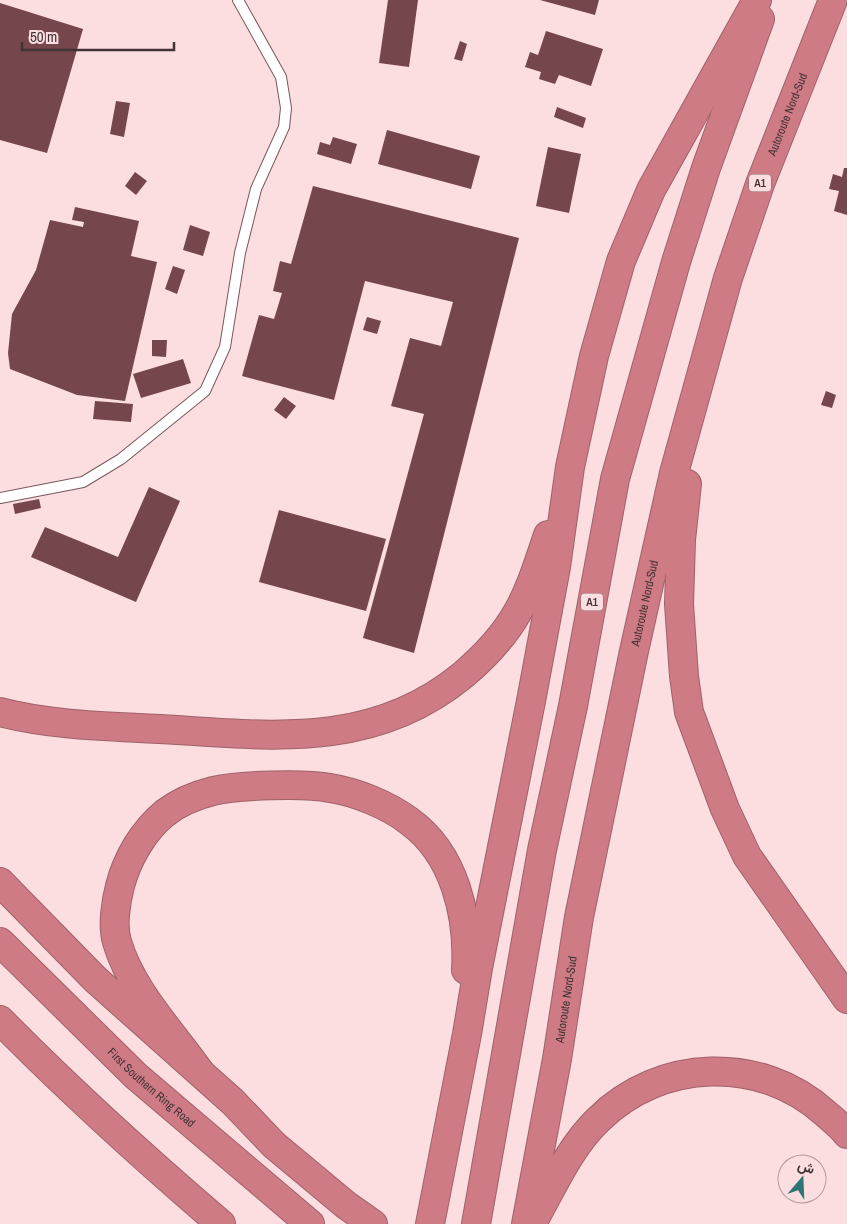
<svg xmlns="http://www.w3.org/2000/svg" width="847" height="1224" viewBox="0 0 847 1224" font-family="'Archivo Narrow',Vazirmatn,sans-serif">
	<rect width="100%" height="100%" fill="#fcdde0"/>
	<g fill="#75464c">
		<polygon points="388,0 418,0 409,67 379,63"/>
		<polygon points="540,0 599,0 595,15"/>
		<polygon points="0,3 83,29 47,153 0,140"/>
		<polygon points="546,31 603,49 591,86 559,75 555,84 539,79 541,72 525,67 530,52 538,55"/>
		<polygon points="460,41 467,44 462,61 454,59"/>
		<polygon points="116,101 130,103 124,137 110,134"/>
		<polygon points="557,107 586,118 583,128 554,117"/>
		<polygon points="387,130 480,156 471,189 378,164"/>
		<polygon points="333,137 357,144 351,164 317,154 320,142 330,145"/>
		<polygon points="548,147 581,154 569,213 536,206"/>
		<polygon points="844,168 847,168 847,215 834,211 839,191 829,189 833,174 842,177"/>
		<polygon points="135,172 147,181 136,195 125,186"/>
		<polygon points="313,186 519,238 414,653 363,638 424,414 391,406 410,338 441,346 453,302 365,281 334,400 242,376 259,315 274,319 282,293 273,291 280,261 291,264"/>
		<polygon points="75,207 139,221 131,256 157,262 125,401 77,395 10,369 8,353 12,314 36,270 50,220 83,227 84,222 72,220"/>
		<polygon points="190,225 210,232 203,256 183,250"/>
		<polygon points="173,266 185,270 177,294 165,289"/>
		<polygon points="367,317 381,321 377,334 363,330"/>
		<polygon points="152,340 167,340 166,357 152,356"/>
		<polygon points="183,359 191,383 141,398 133,374"/>
		<polygon points="826,391 836,395 832,408 821,405"/>
		<polygon points="284,397 296,406 286,419 274,410"/>
		<polygon points="95,401 133,404 131,422 93,419"/>
		<polygon points="149,487 180,501 136,602 31,557 45,527 118,557"/>
		<polygon points="39,499 41,508 15,514 13,504"/>
		<polygon points="279,510 386,539 366,611 259,582"/>
	</g>
	<g fill="none" stroke-linecap="round" stroke-linejoin="round">
		<g stroke="#79585c" stroke-width="12">
			<polyline id="lane" points="0,498 83,482 121,459 205,391 225,347 240,253 256,189 284,127 286,108 281,77 238,0"/>
		</g>
		<g stroke="#9e6269" stroke-width="30">
			<g id="highway">
				<polyline points="687,484 681,540 679,604 684,676 689,712 725,809 747,856 847,999"/>
				<path d="M0 712C58 727 118 726 177 730 281 737 377 746 463 675 483 658 504 636 517 613 531 589 539 561 548 535"/>
				<polyline points="0,882 95,979 233,1102 274,1145 346,1205 373,1224"/>
				<path id="s1" d="M0 942 136 1076 310 1224"/>
				<path d="M0 1020C71 1092 145 1159 221 1224"/>
				<path d="M200 1072C171 1031 131 990 117 942 112 926 116 901 120 886 127 859 143 831 165 813 178 803 197 795 213 791 237 785 305 783 330 788 356 792 388 805 409 821 455 854 469 916 466 970"/>
				<path d="M535 1218C554 1184 570 1147 598 1120 660 1058 761 1055 825 1113 833 1120 841 1126 847 1134"/>
				<polyline points="430,1224 467,1034 478,968 531,701 556,567 570,467 594,356 621,261 651,190 757,0"/>
				<polyline points="476,1224 542,850 573,706 615,479 676,262 706,168 760,19"/>
				<path id="s2" d="M526 1224 557 1059 579 917 634 651 674 473 728 278 760 184 833 0"/>
			</g>
		</g>
		<use href="#lane" stroke="#fff" stroke-width="10"/>
		<use href="#highway" stroke="#cf7b86" stroke-width="28"/>
	</g>
	<g text-anchor="middle" dominant-baseline="central" stroke-width="5" stroke-linejoin="round" paint-order="stroke">
		<g fill="#fcdde0" stroke="#7a6668" stroke-width="1">
			<rect x="749" y="174.5" width="22" height="17" rx="4"/>
			<rect x="581" y="593.5" width="22" height="17" rx="4"/>
		</g>
		<g font-size="11" font-weight="bold" fill="#423334">
			<text x="760" y="183">A1</text>
			<text x="592" y="602">A1</text>
		</g>
		<g font-size="12" fill="#423334" stroke="#fcdde0">
			<text stroke="none"><textPath href="#s2" startOffset="1142">Autoroute Nord-Sud</textPath></text>
			<text stroke="none"><textPath href="#s2" startOffset="632">Autoroute Nord-Sud</textPath></text>
			<text stroke="none"><textPath href="#s2" startOffset="228">Autoroute Nord-Sud</textPath></text>
			<text stroke="none"><textPath href="#s1" startOffset="210">First Southern Ring Road</textPath></text>
		</g>
	</g>
	<g transform="translate(802 1179) rotate(19)"><circle r="24" fill="#fcdde0" stroke="#b2999b"/>
	<path d="M0-4L9 19L0 12L-9 19Z" fill="#2d7673"/>
	<text y="-8" font-size="14" font-weight="bold" text-anchor="middle" fill="#423334">ش</text>
	</g>
	<path d="M22 42v8h152v-8" fill="none" stroke="#423334" stroke-width="2.5"/>
	<text x="30" y="42" font-size="15" fill="#423334" stroke="#fcdde0" stroke-width="4" paint-order="stroke">50 m</text>
</svg>
